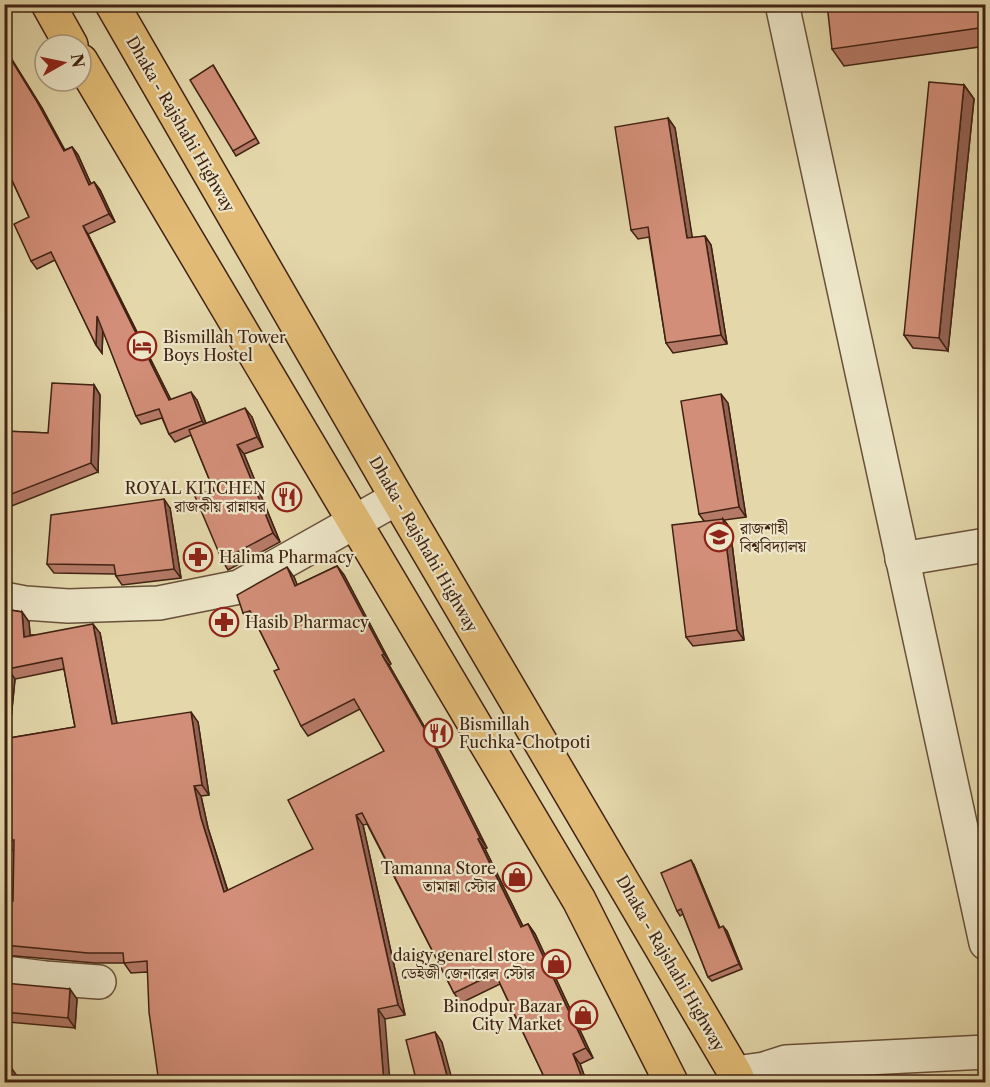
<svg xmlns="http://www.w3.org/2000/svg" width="990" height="1087" viewBox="0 0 990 1087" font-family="'Libre Caslon Text','Noto Serif Bengali',serif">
	<rect width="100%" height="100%" fill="#e4d8ab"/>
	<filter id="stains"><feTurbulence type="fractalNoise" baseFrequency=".00333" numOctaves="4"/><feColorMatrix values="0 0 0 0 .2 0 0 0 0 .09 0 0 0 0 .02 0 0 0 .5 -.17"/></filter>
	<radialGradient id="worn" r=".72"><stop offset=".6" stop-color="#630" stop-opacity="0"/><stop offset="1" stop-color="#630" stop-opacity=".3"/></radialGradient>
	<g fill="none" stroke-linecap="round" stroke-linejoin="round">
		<g stroke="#695039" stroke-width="36">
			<g id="street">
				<polyline points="782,4 986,943"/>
				<polyline points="902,559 986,545"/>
				<polyline points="4,599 25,603 68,606 159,603 239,587 397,498"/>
				<polyline points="4,973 45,978 99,982"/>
				<polyline points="735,1073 764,1069 786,1062 986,1052"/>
			</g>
		</g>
		<g stroke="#402213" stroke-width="36">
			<g id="highway">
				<polyline points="48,4 71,45"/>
				<polyline points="112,4 397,498 735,1073 739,1082"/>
				<polyline points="81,61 579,900 671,1082"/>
			</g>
		</g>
		<use href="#street" stroke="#ede6c8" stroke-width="33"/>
		<use href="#highway" stroke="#e2bc76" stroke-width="33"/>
	</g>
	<g fill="#b57a67" stroke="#402213" stroke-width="1.5" fill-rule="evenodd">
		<polygon points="986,4 986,46 844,66 832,49"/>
		<polygon points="4,14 9,20 4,23"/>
		<polygon points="4,47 42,108 65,150 72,147 78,155 91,184 94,182 100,190 115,222 88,234 171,400 197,400 206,423 252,417 263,447 244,454 280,542 228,570 222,560 214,491 191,435 175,442 169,434 162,418 141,424 136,416 103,330 102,353 96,345 55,260 37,269 31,261 29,217 4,163"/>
		<polygon points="213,65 259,143 236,156 233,151"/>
		<polygon points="964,85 974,99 948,351 913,348 904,335"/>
		<polygon points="668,118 675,128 692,238 705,236 711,245 727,344 673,353 666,343 649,237 638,239 631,230"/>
		<polygon points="94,385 100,395 98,472 4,509 4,431 48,433"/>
		<polygon points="728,403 746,517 724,520 730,528 744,640 693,646 686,637 704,521 699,514"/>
		<polygon points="170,508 181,578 122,585 116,576 115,574 54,573 47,564"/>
		<path d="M337 566 344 575 391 664 389 665 440 754 487 848 485 849 523 926 528 924 535 934 593 1058 580 1064 587 1083H547L500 984 461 1003 454 993 367 824 363 825 405 1015 385 1019 147 972 131 973 124 963H95L4 955V900L13 901 14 850 4 849V609L22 612 29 622 30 635 100 633 117 724 198 722 209 795 201 796 208 828 228 891 313 849 384 751 360 709 308 736 301 726 279 669 255 621 250 623 243 613 294 577 297 585ZM64 669 75 727 9 738 15 679Z"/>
		<polygon points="694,865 720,928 727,931 742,969 712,981 708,977 683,914 680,916 677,911"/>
		<polygon points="4,983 77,999 75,1028 8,1022 4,1045"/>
	</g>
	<g fill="#936354" stroke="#402213" stroke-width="1.5">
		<polygon points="4,47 42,108 69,159 64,151"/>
		<polygon points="964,85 974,99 948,351 939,338"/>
		<polygon points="668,118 675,128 694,248 687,238"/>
		<polygon points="72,147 78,155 95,193 89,185"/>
		<polygon points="94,182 100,190 115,222 109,214"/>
		<polygon points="83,226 88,234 175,408 169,400"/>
		<polygon points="705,236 711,245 727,344 721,335"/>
		<polygon points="97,316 103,324 102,353 96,345"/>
		<polygon points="94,385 100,395 98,472 91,463"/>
		<polygon points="191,392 197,400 208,429 202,421"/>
		<polygon points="721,394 728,403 746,517 739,507"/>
		<polygon points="245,408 252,417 263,447 257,437"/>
		<polygon points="237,445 244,454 280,542 273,533"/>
		<polygon points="164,499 170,508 181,578 174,569"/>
		<polygon points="723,519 730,528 744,640 737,630"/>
		<polygon points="337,566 344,575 391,664 384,654"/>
		<polygon points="287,567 294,577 302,596 295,586"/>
		<polygon points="22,612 29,622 31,646 24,637"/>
		<polygon points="93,624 100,633 119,734 112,724"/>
		<polygon points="382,655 389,665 440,754 487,848 480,838"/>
		<polygon points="8,669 15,679 8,749 4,744 4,704"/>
		<polygon points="191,712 198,722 209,795 202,785"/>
		<polygon points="194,786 201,796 208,828 231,902 224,892 201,818"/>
		<polygon points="356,815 363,825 405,1015 398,1005"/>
		<polygon points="478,839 485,849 528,937 521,927"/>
		<polygon points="691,860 694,865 722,933 719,928"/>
		<polygon points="528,924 535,934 593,1058 586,1048"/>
		<polygon points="723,926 727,931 742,969 739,964"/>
		<polygon points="70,989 77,999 75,1028 68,1018"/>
		<polygon points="378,1009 385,1019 390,1083 384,1083"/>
		<polygon points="4,1017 8,1022 4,1045"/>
		<polygon points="435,1032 442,1042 453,1083 449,1083"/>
		<polygon points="573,1054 580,1064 587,1083 584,1083"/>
		<polygon points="10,1066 17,1076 16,1083 8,1083"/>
	</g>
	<g fill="#d28e78" stroke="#402213" stroke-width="1.5">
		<polygon points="827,4 986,4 986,27 832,49"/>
		<polygon points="4,48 36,100 64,151 72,147 89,185 94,182 109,214 83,226 169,400 191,392 202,421 169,434 159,409 136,416 97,316 96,345 51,252 31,261 14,224 29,217 4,163"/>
		<polygon points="213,65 256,138 233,151 190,80"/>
		<polygon points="929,82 964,85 939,338 904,335"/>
		<polygon points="668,118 687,238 705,236 721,335 666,343 648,227 631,230 615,127"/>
		<polygon points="52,383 94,385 91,463 4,497 4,431 48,433"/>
		<polygon points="721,394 739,507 699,514 681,401"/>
		<polygon points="245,408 257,437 237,445 273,533 222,560 194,494 214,491 189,430"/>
		<polygon points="164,499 174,569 116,576 114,565 47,564 51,515"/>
		<polygon points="723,519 737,630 686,637 672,525"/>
		<polygon points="337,566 384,654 382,655 433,744 480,838 478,839 521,927 528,924 586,1048 573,1054 584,1083 547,1083 495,973 454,993 362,813 356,815 398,1005 378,1009 384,1083 159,1083 149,1012 147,961 124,963 123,953 88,953 4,945 4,900 13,901 14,840 4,840 4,739 75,727 62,658 8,669 4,704 4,609 22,612 24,637 93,624 112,724 191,712 202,785 194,786 201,818 224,892 313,849 288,800 384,751 354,699 301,726 274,671 279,669 250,611 243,613 237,595 287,567 295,586"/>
		<polygon points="981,612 986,612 986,638"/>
		<polygon points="691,860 719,928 723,926 739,964 708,977 681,909 677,911 661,873"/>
		<polygon points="4,983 70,989 68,1018 4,1012"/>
		<polygon points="435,1032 449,1083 417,1083 406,1040"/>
		<polygon points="4,1066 10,1066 8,1083 4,1083"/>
		<polygon points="791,1076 792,1083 762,1083"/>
	</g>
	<defs>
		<g id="hotel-ring" transform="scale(1.5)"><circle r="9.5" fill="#ede6c8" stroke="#8f2418" stroke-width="1.5"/><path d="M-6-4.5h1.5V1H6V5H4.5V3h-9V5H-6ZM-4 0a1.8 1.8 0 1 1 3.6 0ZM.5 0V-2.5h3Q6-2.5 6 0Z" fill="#8f2418"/></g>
		<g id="restaurant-ring" transform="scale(1.5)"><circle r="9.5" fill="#ede6c8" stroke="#8f2418" stroke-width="1.5"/><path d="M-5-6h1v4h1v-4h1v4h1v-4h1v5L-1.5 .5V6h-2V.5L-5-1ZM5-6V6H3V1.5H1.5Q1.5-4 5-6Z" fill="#8f2418"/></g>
		<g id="university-ring" transform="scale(1.5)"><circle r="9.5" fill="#ede6c8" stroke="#8f2418" stroke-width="1.5"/><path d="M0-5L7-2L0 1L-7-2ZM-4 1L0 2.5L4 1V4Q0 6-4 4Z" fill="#8f2418"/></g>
		<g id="pharmacy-ring" transform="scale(1.5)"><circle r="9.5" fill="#ede6c8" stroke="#8f2418" stroke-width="1.5"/><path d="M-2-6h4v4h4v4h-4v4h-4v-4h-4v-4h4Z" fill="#8f2418"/></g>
		<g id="shop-ring" transform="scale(1.5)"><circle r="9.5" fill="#ede6c8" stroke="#8f2418" stroke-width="1.5"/><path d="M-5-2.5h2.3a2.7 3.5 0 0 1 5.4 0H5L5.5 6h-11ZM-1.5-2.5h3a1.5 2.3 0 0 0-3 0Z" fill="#8f2418"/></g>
	</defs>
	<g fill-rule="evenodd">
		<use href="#hotel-ring" x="142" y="346"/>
		<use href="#restaurant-ring" x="287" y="497"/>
		<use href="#university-ring" x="719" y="537"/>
		<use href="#pharmacy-ring" x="198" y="557"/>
		<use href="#pharmacy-ring" x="224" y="622"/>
		<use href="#restaurant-ring" x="438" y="733"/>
		<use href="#shop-ring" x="517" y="877"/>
		<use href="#shop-ring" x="556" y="964"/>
		<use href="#shop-ring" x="583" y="1015"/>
	</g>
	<g text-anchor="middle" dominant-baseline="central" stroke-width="4.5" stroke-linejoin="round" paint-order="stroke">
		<g font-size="16" fill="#402213" stroke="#ede6c8">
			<text transform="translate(181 124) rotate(60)">Dhaka - Rajshahi Highway</text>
			<text transform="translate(424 544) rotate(60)">Dhaka - Rajshahi Highway</text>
			<text transform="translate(671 963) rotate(60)">Dhaka - Rajshahi Highway</text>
		</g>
		<g font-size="16" fill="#402213" stroke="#ede6c8" text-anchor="start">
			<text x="163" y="337">Bismillah Tower<tspan x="163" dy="18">Boys Hostel</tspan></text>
			<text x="266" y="488" text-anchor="end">ROYAL KITCHEN<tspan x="266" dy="18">রাজকীয় রান্নাঘর</tspan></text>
			<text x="740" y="528">রাজশাহী<tspan x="740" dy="18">বিশ্ববিদ্যালয়</tspan></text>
			<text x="219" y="557">Halima Pharmacy</text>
			<text x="245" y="622">Hasib Pharmacy</text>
			<text x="459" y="724">Bismillah<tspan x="459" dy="18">Fuchka-Chotpoti</tspan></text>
			<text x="496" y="868" text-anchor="end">Tamanna Store<tspan x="496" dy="18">তামান্না স্টোর</tspan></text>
			<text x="535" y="955" text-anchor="end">daigy genarel store<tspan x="535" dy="18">ডেইজী জেনারেল স্টোর</tspan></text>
			<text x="562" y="1006" text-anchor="end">Binodpur Bazar<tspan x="562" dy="18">City Market</tspan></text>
		</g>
	</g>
	<rect width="990" height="1087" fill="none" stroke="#e4d8ab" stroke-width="24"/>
	<rect x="6" y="6" width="978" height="1075" fill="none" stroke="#402213" stroke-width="3"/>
	<rect x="12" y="12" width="966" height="1063" fill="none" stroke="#402213" stroke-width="1.5"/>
	<g transform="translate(63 63) rotate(81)"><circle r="28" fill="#ede6c8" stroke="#a89880" stroke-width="1.5"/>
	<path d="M0-4.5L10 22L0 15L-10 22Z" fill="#8f2418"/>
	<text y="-9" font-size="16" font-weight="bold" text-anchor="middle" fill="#402213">N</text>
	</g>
	<rect width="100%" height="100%" filter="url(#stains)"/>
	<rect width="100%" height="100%" fill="url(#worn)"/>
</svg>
